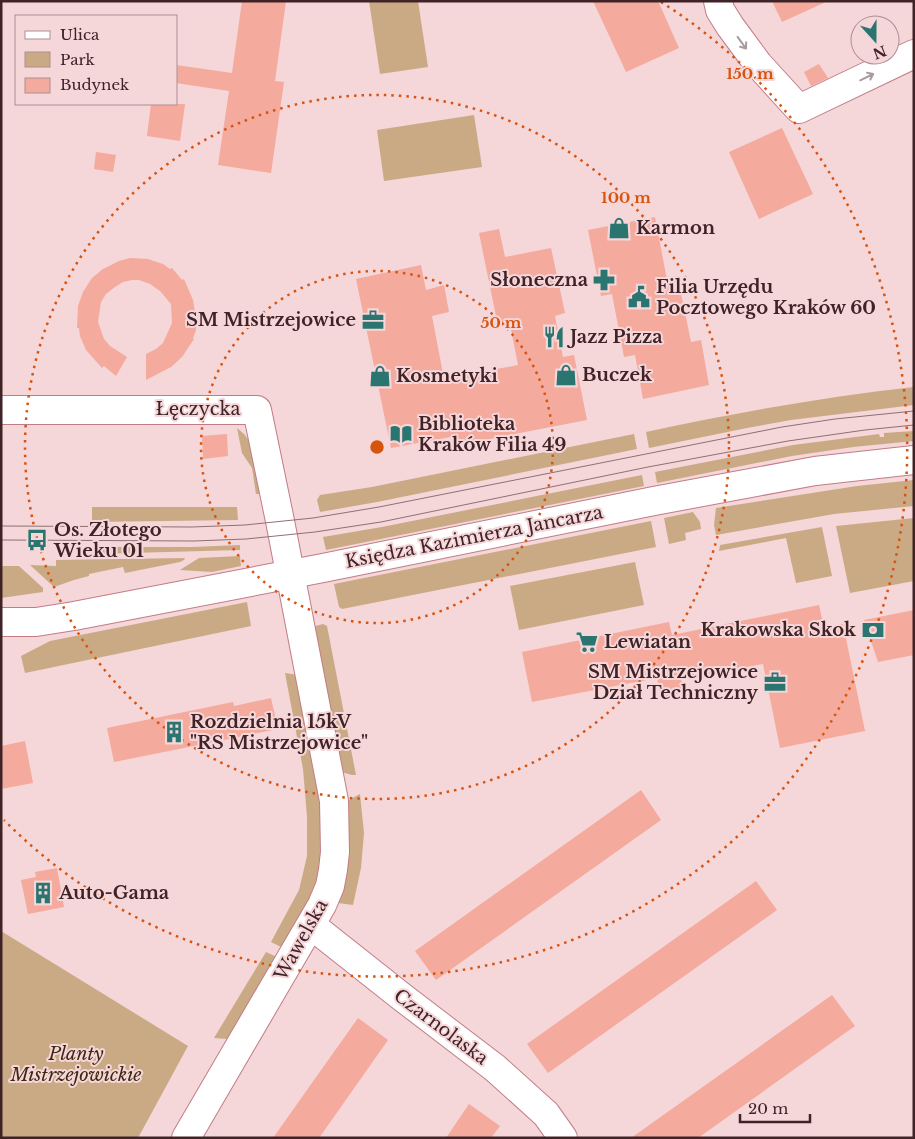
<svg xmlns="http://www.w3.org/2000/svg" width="915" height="1139" viewBox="0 0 915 1139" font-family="'Libre Baskerville',serif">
	<rect width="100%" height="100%" fill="#f5d6d9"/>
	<g fill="#caaa85">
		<polygon points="369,1 418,1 428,67 380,74"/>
		<polygon points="474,115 482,167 384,181 377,130"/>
		<path d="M914 387V405L791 420 747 428 649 448 646 432C734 413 824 397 914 387Z"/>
		<polygon points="237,428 244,434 250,442 263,494 256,494 252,468 242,453"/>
		<polygon points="914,431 914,441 853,447 792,456 657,483 655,472 793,445 879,434 880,437 884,437 884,433"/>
		<polygon points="634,434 637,449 377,502 320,512 317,500 320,495 372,487"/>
		<polygon points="642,475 644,486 326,550 323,537 382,527"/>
		<polygon points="914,480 914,506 834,514 716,535 714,525 716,508 857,486"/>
		<polygon points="92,507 237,507 238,520 92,522"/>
		<polygon points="693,512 700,522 701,529 685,533 686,540 669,544 664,518"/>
		<polygon points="914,518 914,581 850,593 836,526"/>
		<polygon points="651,521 656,547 342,609 339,607 334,584"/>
		<polygon points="822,527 832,576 796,583 786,538 719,551 720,545"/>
		<polygon points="240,545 240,550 93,554 93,547 193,547"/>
		<polygon points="240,556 241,566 212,572 180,570 199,558"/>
		<polygon points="185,558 184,560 180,562 125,573 123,567 89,574 89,576 74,580 54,587 30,565 56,566 56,560"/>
		<polygon points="635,562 644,605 519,630 510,586"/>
		<polygon points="1,566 19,566 43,588 43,592 1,598"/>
		<polygon points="247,602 251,626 25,673 21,656 50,641"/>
		<polygon points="323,624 327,626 356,775 352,775 341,772 312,627"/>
		<polygon points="285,673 298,675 319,790 322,830 321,866 308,905 285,949 271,942 299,890 307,856 307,817 303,769"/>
		<polygon points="360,794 364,833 361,868 353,905 338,903 349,845 347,801"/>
		<polygon points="1,931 188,1046 138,1138 1,1138"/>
		<polygon points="266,952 279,958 233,1035 227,1039 214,1038"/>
	</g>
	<g fill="#f4aa9c">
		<polygon points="242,1 286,1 275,81 284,82 271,173 218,165 229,91 176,83 176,65 232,73"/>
		<polygon points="593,1 658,1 679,48 626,72"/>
		<polygon points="772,1 828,1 782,22"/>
		<polygon points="819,64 828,78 811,86 804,72"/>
		<polygon points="151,104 185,104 180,141 147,136"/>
		<polygon points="782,128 813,194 759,219 729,152"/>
		<polygon points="96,152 116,155 113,172 94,169"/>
		<polygon points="655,217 667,280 678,279 691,342 701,340 709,385 643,399 635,355 624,357 612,294 601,296 588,230"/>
		<polygon points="499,229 505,257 551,248 565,313 555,316 563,357 574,355 587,420 458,445 456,436 391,448 356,279 421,265 426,290 444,285 449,312 432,316 444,379 518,365 510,324 498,326 479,233"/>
		<polygon points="130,258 148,259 163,264 170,269 172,268 182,280 184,279 193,300 196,318 196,330 193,338 194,339 182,357 171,367 146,380 146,354 156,349 163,343 172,323 171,304 160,291 150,284 139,280 132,280 123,282 115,287 106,294 101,302 98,322 104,339 110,346 127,357 116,376 104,366 102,368 86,350 80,336 79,328 77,328 78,306 83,292 92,278 103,269 119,261"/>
		<polygon points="227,434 228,456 203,459 202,436"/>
		<polygon points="819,605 824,628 843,624 865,731 780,748 763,664 681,679 684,693 661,697 657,678 532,702 522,652 669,622 672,635"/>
		<polygon points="914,610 914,655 878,662 864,620"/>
		<polygon points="271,698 278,729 114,762 107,728 233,702 234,706"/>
		<polygon points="25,741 33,783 1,789 1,746"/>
		<polygon points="641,790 661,820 436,980 415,951"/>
		<polygon points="57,868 64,907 28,914 21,880 36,877 35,872"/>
		<polygon points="756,881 777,910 548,1073 527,1044"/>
		<polygon points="832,995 855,1026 698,1138 631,1138"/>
		<polygon points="358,1018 388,1040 319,1138 273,1138"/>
		<polygon points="469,1104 500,1126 491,1138 446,1138"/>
	</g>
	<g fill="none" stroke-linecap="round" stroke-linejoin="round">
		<g stroke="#c27c86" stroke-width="30">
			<g id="minor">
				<polyline points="718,1 720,10 730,26 758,64 799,109 914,54"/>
				<polyline points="1,410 257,410 280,521 334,801 335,852 333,870 330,886 322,905 186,1138"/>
				<polyline points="1,622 36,622 74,616 323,568 654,501 815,471 914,460"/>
				<polyline points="311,925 402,997 495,1068 546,1114 563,1138"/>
			</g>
		</g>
		<use href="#minor" stroke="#fff" stroke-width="28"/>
		<g stroke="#8e7073" stroke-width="1">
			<polyline points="1,526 192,527 245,525 313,518 379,507 782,427 835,419 914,411"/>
			<polyline points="1,540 194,541 246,539 315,532 381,522 648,467 788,441 865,430 914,425"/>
		</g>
	</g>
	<defs><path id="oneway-shaft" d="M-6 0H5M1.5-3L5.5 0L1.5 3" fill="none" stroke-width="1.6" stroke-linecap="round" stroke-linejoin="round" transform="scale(1.25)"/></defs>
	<g stroke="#a99c9e">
		<use href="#oneway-shaft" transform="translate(742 43) rotate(54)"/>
		<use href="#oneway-shaft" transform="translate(867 77) rotate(-26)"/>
	</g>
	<g fill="none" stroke="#d7540f" stroke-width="2.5" stroke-dasharray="2.5 5">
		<circle cx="377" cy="447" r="176"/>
		<circle cx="377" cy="447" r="352"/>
		<path d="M661 2A528 528 0 1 1 4 820"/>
	</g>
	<defs>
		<g id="shop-bare" transform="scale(1.725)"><path d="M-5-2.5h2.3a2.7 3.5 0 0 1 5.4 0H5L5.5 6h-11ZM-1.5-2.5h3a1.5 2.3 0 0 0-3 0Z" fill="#2b7571" stroke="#f5d6d9" stroke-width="2.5" paint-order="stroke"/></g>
		<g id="pharmacy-bare" transform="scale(1.725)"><path d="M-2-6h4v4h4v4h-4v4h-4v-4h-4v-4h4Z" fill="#2b7571" stroke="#f5d6d9" stroke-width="2.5" paint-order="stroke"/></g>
		<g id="civic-bare" transform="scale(1.725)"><path d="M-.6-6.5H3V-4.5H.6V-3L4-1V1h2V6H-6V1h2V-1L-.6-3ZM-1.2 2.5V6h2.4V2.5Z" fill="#2b7571" stroke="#f5d6d9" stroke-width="2.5" paint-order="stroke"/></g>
		<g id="office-bare" transform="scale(1.725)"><path d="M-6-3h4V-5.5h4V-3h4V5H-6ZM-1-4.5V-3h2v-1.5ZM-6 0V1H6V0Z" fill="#2b7571" stroke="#f5d6d9" stroke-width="2.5" paint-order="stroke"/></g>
		<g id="restaurant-bare" transform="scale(1.725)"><path d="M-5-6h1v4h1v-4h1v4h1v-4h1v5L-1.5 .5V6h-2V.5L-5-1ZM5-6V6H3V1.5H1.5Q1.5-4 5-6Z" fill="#2b7571" stroke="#f5d6d9" stroke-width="2.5" paint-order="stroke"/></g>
		<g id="library-bare" transform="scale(1.725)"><path d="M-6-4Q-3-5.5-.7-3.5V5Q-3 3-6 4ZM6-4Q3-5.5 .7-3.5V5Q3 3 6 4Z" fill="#2b7571" stroke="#f5d6d9" stroke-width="2.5" paint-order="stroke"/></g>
		<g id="bus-bare" transform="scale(1.725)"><path d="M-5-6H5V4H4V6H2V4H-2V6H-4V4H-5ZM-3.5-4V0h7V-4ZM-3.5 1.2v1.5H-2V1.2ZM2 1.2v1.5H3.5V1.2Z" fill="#2b7571" stroke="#f5d6d9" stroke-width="2.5" paint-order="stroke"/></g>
		<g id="bank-bare" transform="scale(1.725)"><path d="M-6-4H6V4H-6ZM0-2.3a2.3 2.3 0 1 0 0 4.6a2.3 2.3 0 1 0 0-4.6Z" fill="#2b7571" stroke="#f5d6d9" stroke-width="2.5" paint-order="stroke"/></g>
		<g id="supermarket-bare" transform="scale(1.725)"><path d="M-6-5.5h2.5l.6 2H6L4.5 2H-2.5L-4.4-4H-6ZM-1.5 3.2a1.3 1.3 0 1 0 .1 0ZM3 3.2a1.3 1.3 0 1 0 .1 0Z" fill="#2b7571" stroke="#f5d6d9" stroke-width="2.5" paint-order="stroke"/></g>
		<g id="building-bare" transform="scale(1.725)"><path d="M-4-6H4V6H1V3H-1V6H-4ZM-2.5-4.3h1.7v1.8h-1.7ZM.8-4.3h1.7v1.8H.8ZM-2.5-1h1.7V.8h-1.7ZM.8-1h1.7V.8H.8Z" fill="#2b7571" stroke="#f5d6d9" stroke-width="2.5" paint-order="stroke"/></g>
	</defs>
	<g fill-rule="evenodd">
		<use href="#shop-bare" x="619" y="228"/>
		<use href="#pharmacy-bare" x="604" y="280"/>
		<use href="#civic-bare" x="639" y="297"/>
		<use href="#office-bare" x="373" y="320"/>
		<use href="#restaurant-bare" x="554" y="337"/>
		<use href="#shop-bare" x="566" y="375"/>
		<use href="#shop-bare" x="380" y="376"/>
		<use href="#library-bare" x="401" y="434"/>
		<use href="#bus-bare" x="37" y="540"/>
		<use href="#bank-bare" x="873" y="630"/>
		<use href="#supermarket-bare" x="587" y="642"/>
		<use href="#office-bare" x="775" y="682"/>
		<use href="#building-bare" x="174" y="732"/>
		<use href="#building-bare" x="43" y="893"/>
	</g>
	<g text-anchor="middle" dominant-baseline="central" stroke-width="4" stroke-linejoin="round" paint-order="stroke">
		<g font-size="18" font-weight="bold" fill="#402327" stroke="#f5d6d9" text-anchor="start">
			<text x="636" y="228">Karmon</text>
			<text x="588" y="280" text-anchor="end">Słoneczna</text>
			<text x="656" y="287">Filia Urzędu<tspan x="656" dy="21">Pocztowego Kraków 60</tspan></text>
			<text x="356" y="320" text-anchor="end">SM Mistrzejowice</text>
			<text x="570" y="337">Jazz Pizza</text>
			<text x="582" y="375">Buczek</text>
			<text x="396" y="376">Kosmetyki</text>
			<text x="418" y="424">Biblioteka<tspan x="418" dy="21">Kraków Filia 49</tspan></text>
			<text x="54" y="530">Os. Złotego<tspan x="54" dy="21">Wieku 01</tspan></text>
			<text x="856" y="630" text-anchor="end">Krakowska Skok</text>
			<text x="604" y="642">Lewiatan</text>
			<text x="758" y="672" text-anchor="end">SM Mistrzejowice<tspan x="758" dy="21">Dział Techniczny</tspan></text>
			<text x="190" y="722">Rozdzielnia 15kV<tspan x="190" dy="21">"RS Mistrzejowice"</tspan></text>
			<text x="59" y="893">Auto-Gama</text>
		</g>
		<g font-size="18" fill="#402327" stroke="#f5d6d9">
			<text x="198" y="409">Łęczycka</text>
			<text transform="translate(474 537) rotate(-11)">Księdza Kazimierza Jancarza</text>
			<text transform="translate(301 940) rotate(-61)">Wawelska</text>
			<text transform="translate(441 1027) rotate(37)">Czarnolaska</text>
		</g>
		<g font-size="18" font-style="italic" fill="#3b280f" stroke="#f5d6d9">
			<text x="76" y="1054">Planty<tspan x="76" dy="21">Mistrzejowickie</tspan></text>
		</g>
	</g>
	<circle cx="377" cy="447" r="8" fill="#d7540f" stroke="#f5d6d9" stroke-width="2.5"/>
	<g font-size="15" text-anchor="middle" font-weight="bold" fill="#d7540f" stroke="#f5d6d9" stroke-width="4" stroke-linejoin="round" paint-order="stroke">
		<text x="750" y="79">150 m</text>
		<text x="626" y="203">100 m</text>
		<text x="501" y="328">50 m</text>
	</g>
	<rect width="915" height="1139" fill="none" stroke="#402327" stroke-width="5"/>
	<rect x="15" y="15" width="162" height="90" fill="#f5d6d9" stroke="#ad8e92"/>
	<rect x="25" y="31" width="25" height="8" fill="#ffffff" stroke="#ad8e92"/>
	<text x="60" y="40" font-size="15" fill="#402327">Ulica</text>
	<rect x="25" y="52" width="25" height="15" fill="#caaa85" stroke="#ad8e92"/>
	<text x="60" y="65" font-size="15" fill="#402327">Park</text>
	<rect x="25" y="78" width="25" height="15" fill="#f4aa9c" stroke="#ad8e92"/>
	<text x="60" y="90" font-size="15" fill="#402327">Budynek</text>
	<g transform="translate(875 40) rotate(159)"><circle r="24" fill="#f5d6d9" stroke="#ad8e92"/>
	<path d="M0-4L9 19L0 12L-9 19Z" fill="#2b7571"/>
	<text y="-8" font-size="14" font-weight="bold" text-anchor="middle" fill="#402327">N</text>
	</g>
	<path d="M740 1114v8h70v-8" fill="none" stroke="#402327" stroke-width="2.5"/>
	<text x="748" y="1114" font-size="15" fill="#402327" stroke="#f5d6d9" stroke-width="4" paint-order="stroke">20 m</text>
</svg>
